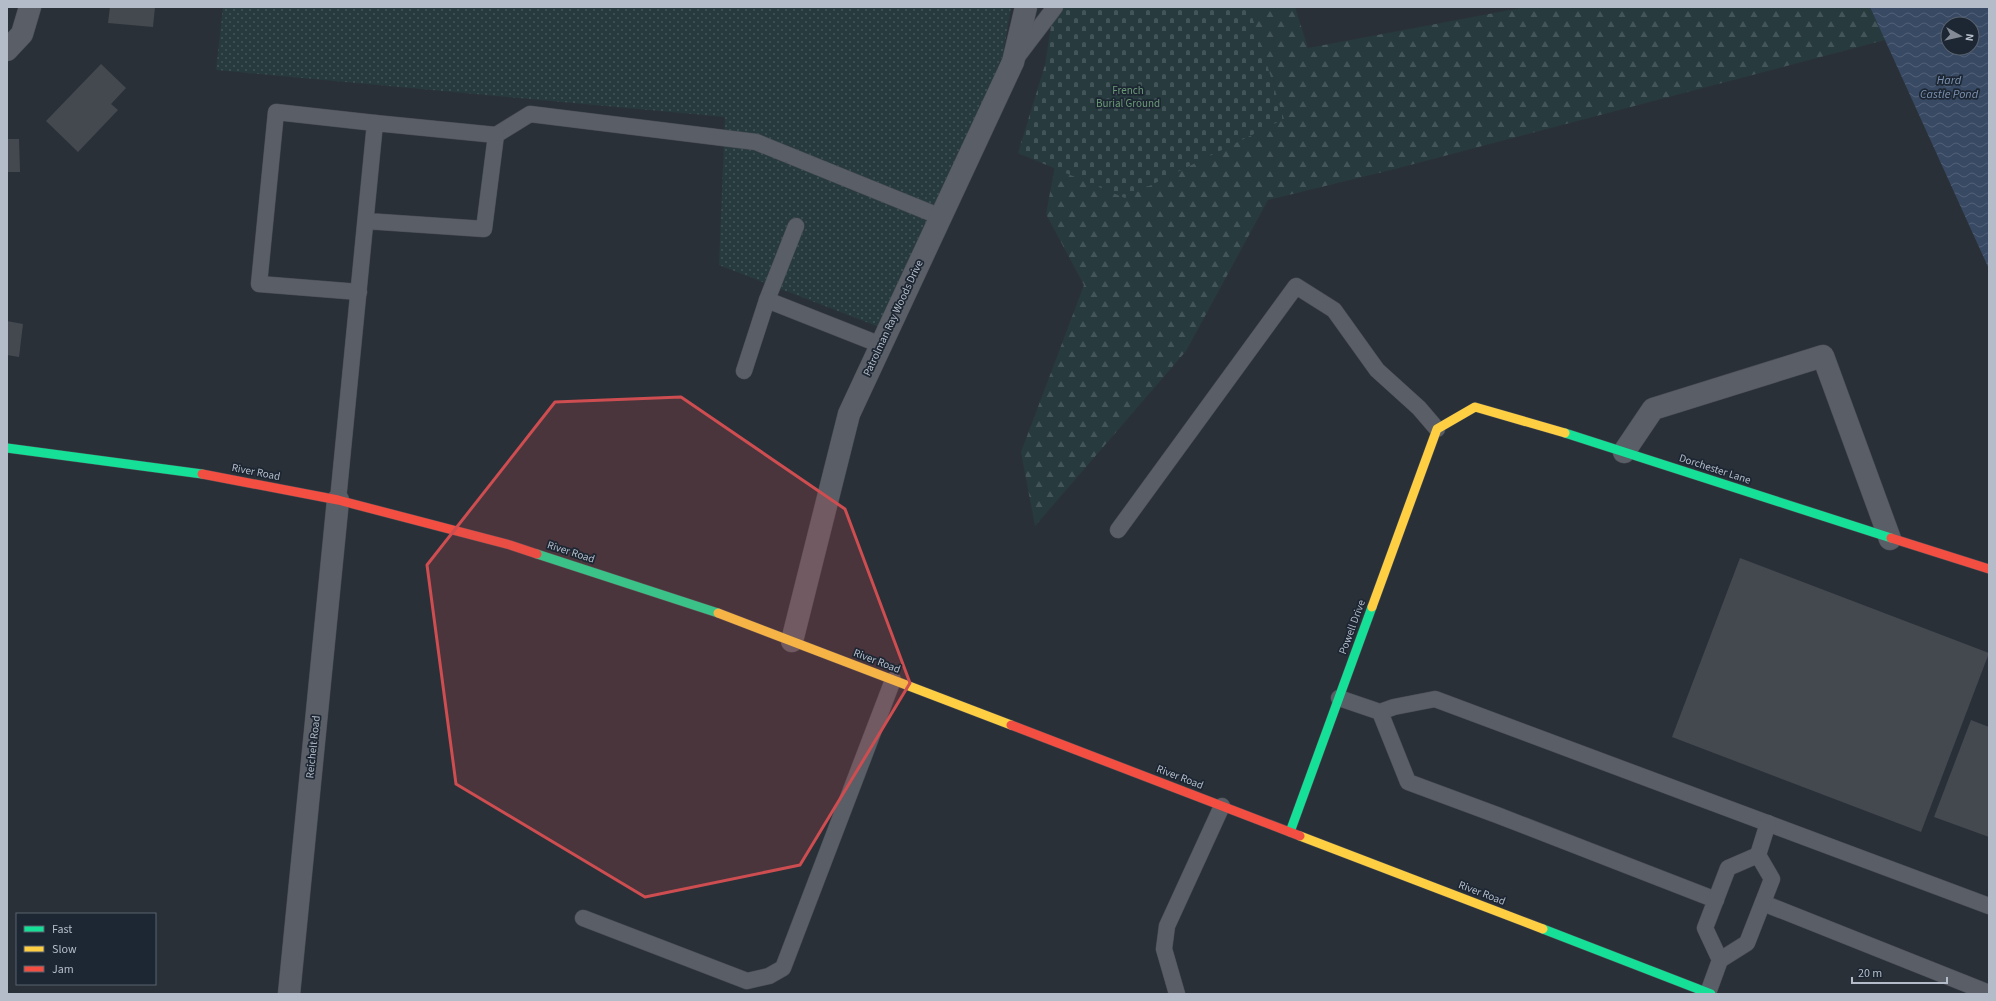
<svg xmlns="http://www.w3.org/2000/svg" width="1996" height="1001" viewBox="0 0 1996 1001" font-family="'Source Sans 3',sans-serif">
	<defs>
		<pattern id="forest-firs" width="22" height="20" patternUnits="userSpaceOnUse"><rect width="22" height="20" fill="#273a3e"/><path d="M5 1l3.5 6h-7zM16 11l3.5 6h-7z" fill="#445559"/></pattern>
		<pattern id="cemetery-stones" width="16" height="16" patternUnits="userSpaceOnUse"><rect width="16" height="16" fill="#273a3e"/><path d="M2 7V4a2 2 0 0 1 4 0v3zM10 15v-3a2 2 0 0 1 4 0v3z" fill="#445559"/></pattern>
		<pattern id="park-dots" width="8" height="8" patternUnits="userSpaceOnUse"><rect width="8" height="8" fill="#273a3e"/><path d="M2 2h.1M6 6h.1" fill="none" stroke="#445559" stroke-width="1.8" stroke-linecap="round"/></pattern>
		<pattern id="water-waves" width="16" height="10" patternUnits="userSpaceOnUse"><rect width="16" height="10" fill="#384963"/><path d="M0 5q4-4 8 0t8 0" fill="none" stroke="#526178"/></pattern>
	</defs>
	<rect width="100%" height="100%" fill="#2a3038"/>
	<polygon fill="url(#forest-firs)" points="1092,7 1295,7 1308,48 1526,7 1870,7 1885,40 1391,170 1268,200 1186,351 1035,526 1021,452 1084,285 1046,214 1083,17"/>
	<polygon fill="url(#cemetery-stones)" points="1054,7 1249,7 1284,119 1125,198 1018,153 1045,65"/>
	<polygon fill="url(#park-dots)" points="223,7 1011,7 1003,55 887,330 719,265 725,117 216,70"/>
	<path fill="url(#water-waves)" fill-rule="evenodd" d="M1870 7H1989V269L1885 40ZM1948 24H1972V48H1948Z"/>
	<g fill="#444950">
		<polygon points="110,7 155,7 153,27 108,23"/>
		<polygon points="101,64 126,88 111,104 118,110 78,152 46,121"/>
		<polygon points="7,139 19,139 20,172 7,172"/>
		<polygon points="7,321 23,324 19,357 7,355"/>
		<polygon points="1740,558 1989,653 1921,832 1672,737"/>
		<polygon points="1971,720 1989,727 1989,837 1934,817"/>
	</g>
	<g fill="none" stroke-linecap="round" stroke-linejoin="round">
		<g stroke="#484c53" stroke-width="17">
			<g id="lane">
				<polyline points="1017,57 1055,7"/>
				<polyline points="496,135 530,114 756,142 941,217"/>
				<polyline points="359,292 259,284 276,112 375,123"/>
				<polyline points="767,300 796,226"/>
				<polyline points="744,371 767,300 881,345"/>
				<polyline points="338,500 375,123 496,135 484,229 366,221"/>
				<polyline points="1118,530 1296,286 1334,310 1377,370 1419,408 1437,429"/>
				<polyline points="1339,698 1380,712 1394,707 1435,699 1989,906"/>
				<polyline points="1380,712 1408,782 1497,815 1716,900"/>
				<polyline points="1758,855 1768,823"/>
				<polyline points="1763,903 1989,993"/>
				<polyline points="583,918 747,981 769,976 783,968 893,680"/>
				<polyline points="1708,993 1720,960 1747,943 1772,879 1758,855 1728,868 1705,928 1720,960"/>
				<polyline points="1177,994 1164,949 1167,926 1222,806"/>
			</g>
		</g>
		<g stroke="#484c53" stroke-width="23">
			<g id="street">
				<polyline points="7,50 22,34 30,7"/>
				<polyline points="1624,452 1653,409 1823,356 1890,539"/>
				<polyline points="792,641 849,414 1013,62 1026,7"/>
				<polyline points="289,994 338,500"/>
			</g>
		</g>
		<g stroke="#484c53" stroke-width="10">
			<g id="fast">
				<polyline points="1565,433 1891,538"/>
				<polyline points="7,448 202,474"/>
				<polyline points="537,554 718,613"/>
				<polyline points="1290,832 1372,607"/>
				<polyline points="1543,929 1711,994"/>
			</g>
		</g>
		<g stroke="#484c53" stroke-width="10">
			<g id="slow">
				<polyline points="1372,607 1437,429 1475,407 1565,433"/>
				<polyline points="718,613 1011,725"/>
				<polyline points="1300,836 1543,929"/>
			</g>
		</g>
		<g stroke="#484c53" stroke-width="10">
			<g id="jam">
				<polyline points="202,474 338,500 510,545 537,554"/>
				<polyline points="1891,538 1989,569"/>
				<polyline points="1011,725 1300,836"/>
			</g>
		</g>
		<use href="#lane" stroke="#5a5e66" stroke-width="16"/>
		<use href="#street" stroke="#5a5e66" stroke-width="22"/>
		<use href="#fast" stroke="#16e098" stroke-width="9"/>
		<use href="#slow" stroke="#ffcf43" stroke-width="9"/>
		<use href="#jam" stroke="#f24e42" stroke-width="9"/>
	</g>
	<path fill="#ce4d50" fill-opacity="0.2" stroke="#ce4d50" stroke-width="3" stroke-linejoin="round" d="M681 397 845 509 910 683 800 865 645 897 456 784 427 565 555 402Z"/>
	<g text-anchor="middle" dominant-baseline="central" stroke-width="3.5" stroke-linejoin="round" paint-order="stroke">
		<g font-size="11" fill="#6b9a76" stroke="#1d2633">
			<text x="1128" y="90">French<tspan x="1128" dy="13">Burial Ground</tspan></text>
		</g>
		<g font-size="11" fill="#b4bcc9" stroke="#1d2633">
			<text transform="translate(893 318) rotate(-65)">Patrolman Ray Woods Drive</text>
			<text transform="translate(1715 469) rotate(18)">Dorchester Lane</text>
			<text transform="translate(256 472) rotate(11)">River Road</text>
			<text transform="translate(571 552) rotate(18)">River Road</text>
			<text transform="translate(1352 627) rotate(-70)">Powell Drive</text>
			<text transform="translate(877 661) rotate(21)">River Road</text>
			<text transform="translate(313 747) rotate(-84)">Reichelt Road</text>
			<text transform="translate(1180 777) rotate(21)">River Road</text>
			<text transform="translate(1482 893) rotate(21)">River Road</text>
		</g>
		<g font-size="12" font-style="italic" fill="#7c92b1" stroke="#1d2633">
			<text x="1949" y="80">Hard<tspan x="1949" dy="14">Castle Pond</tspan></text>
		</g>
	</g>
	<rect width="1996" height="1001" fill="none" stroke="#b4bcc9" stroke-width="16"/>
	<rect x="16" y="913" width="140" height="72" fill="#1d2633" stroke="#59626f"/>
	<rect x="24" y="926" width="20" height="6" fill="#16e098" stroke="#59626f"/>
	<text x="52" y="933" font-size="12" fill="#b4bcc9">Fast</text>
	<rect x="24" y="946" width="20" height="6" fill="#ffcf43" stroke="#59626f"/>
	<text x="52" y="953" font-size="12" fill="#b4bcc9">Slow</text>
	<rect x="24" y="966" width="20" height="6" fill="#f24e42" stroke="#59626f"/>
	<text x="52" y="973" font-size="12" fill="#b4bcc9">Jam</text>
	<g transform="translate(1960 36) rotate(98)"><circle r="19" fill="#1d2633" stroke="#59626f"/>
	<path d="M0-3L7 15L0 10L-7 15Z" fill="#848b96"/>
	<text y="-6" font-size="11" font-weight="bold" text-anchor="middle" fill="#b4bcc9">N</text>
	</g>
	<path d="M1852 977v6h95v-6" fill="none" stroke="#b4bcc9" stroke-width="2"/>
	<text x="1858" y="977" font-size="12" fill="#b4bcc9" stroke="#1d2633" stroke-width="3" paint-order="stroke">20 m</text>
</svg>
